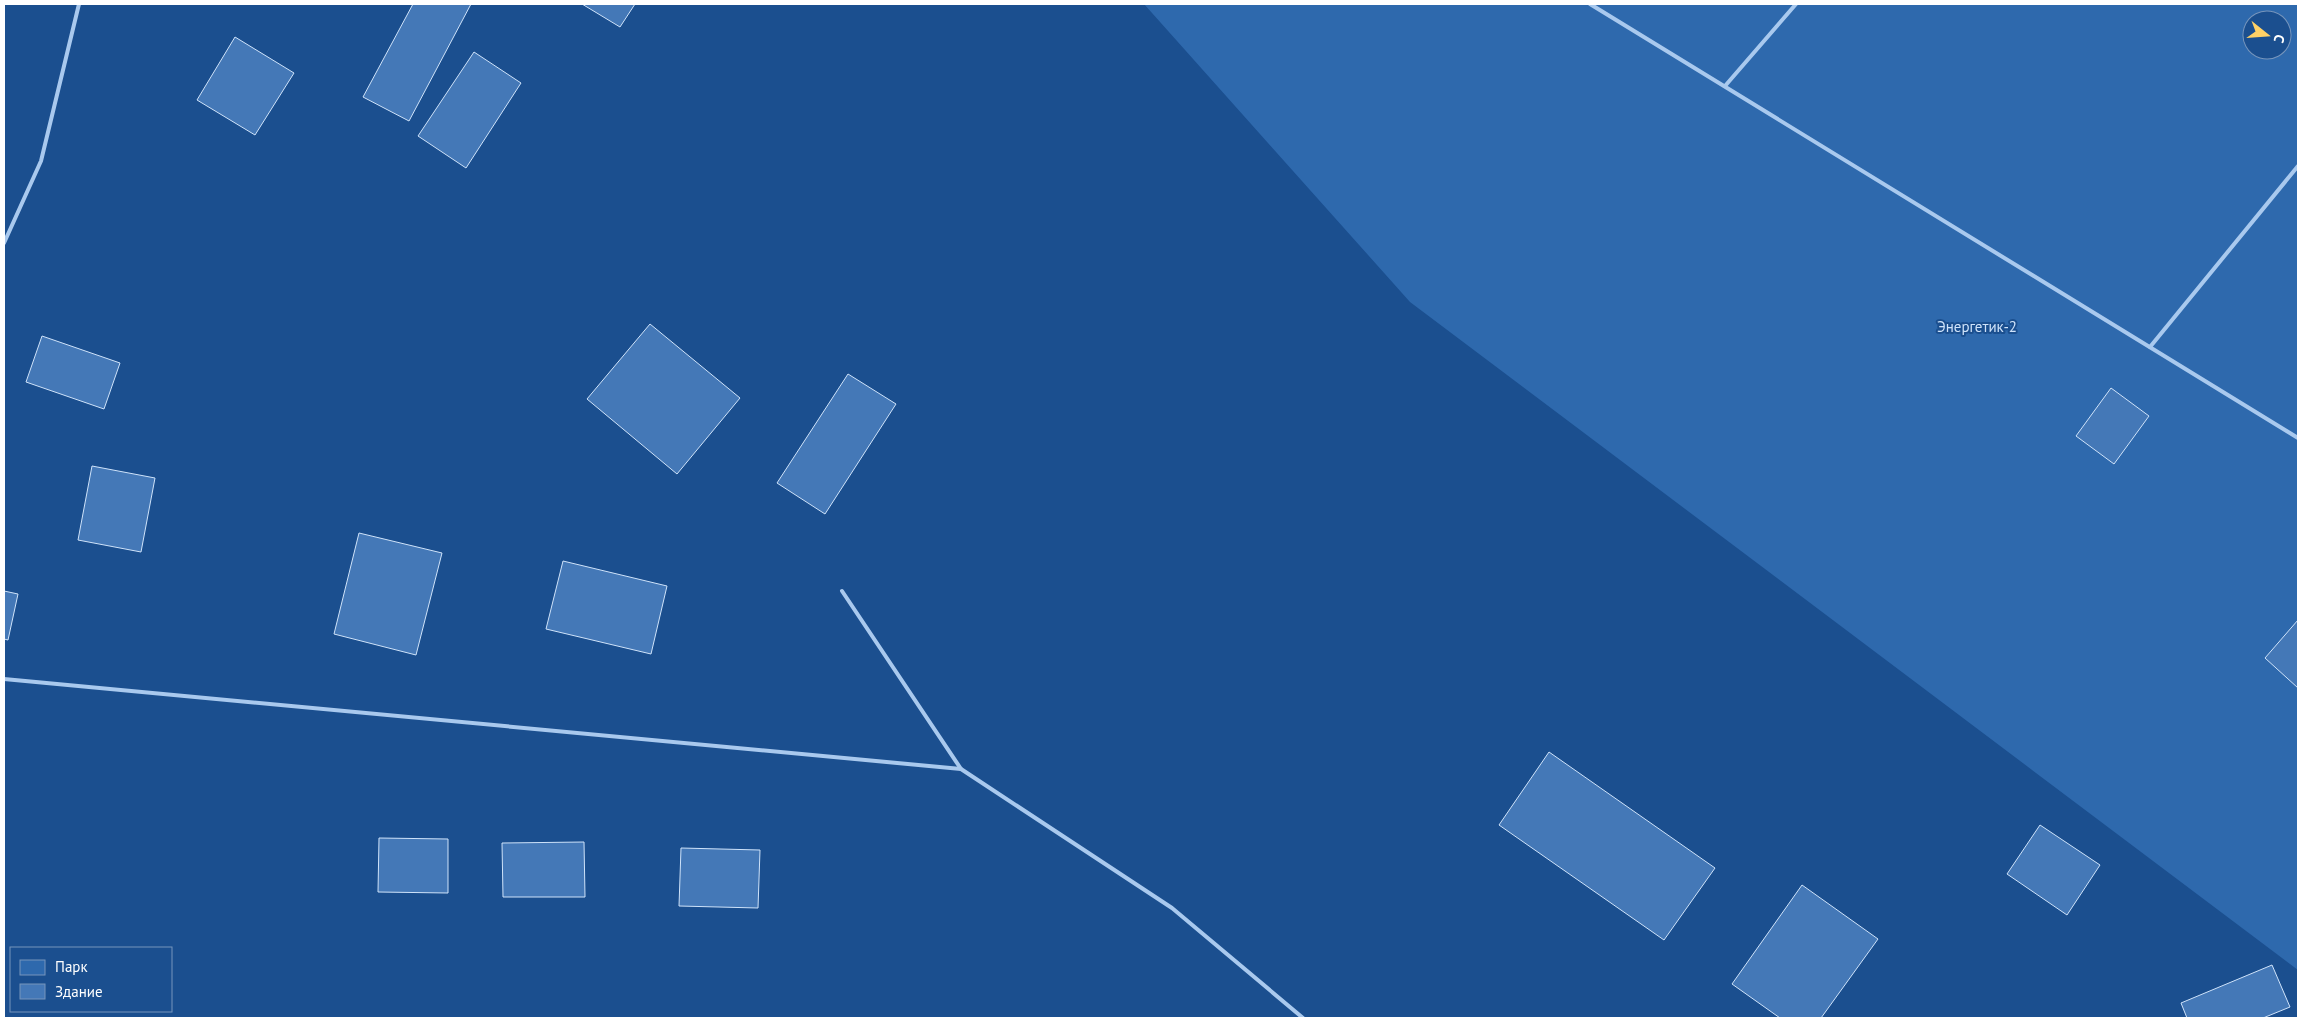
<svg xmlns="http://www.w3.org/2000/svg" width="2302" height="1022" viewBox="0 0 2302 1022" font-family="'PT Sans',sans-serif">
	<rect width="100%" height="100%" fill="#1b4f8f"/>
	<path fill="#2e69ad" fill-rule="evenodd" d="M1144 4H2298V970L1410 302ZM2252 20H2282V50H2252Z"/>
	<g fill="#4478b7" stroke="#cfe3fa">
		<polygon points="413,4 471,4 409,121 363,97"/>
		<polygon points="582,4 635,4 620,27"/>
		<polygon points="235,37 294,73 255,135 197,100"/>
		<polygon points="474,52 521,83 466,168 418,136"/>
		<polygon points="650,324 740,398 677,474 587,399"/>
		<polygon points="42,336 120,363 104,409 26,382"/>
		<polygon points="848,374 896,404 825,514 777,483"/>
		<polygon points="2111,388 2149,416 2114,464 2076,436"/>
		<polygon points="92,466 155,478 141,552 78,540"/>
		<polygon points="359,533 442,553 416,655 334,634"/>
		<polygon points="563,561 667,586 651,654 546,629"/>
		<polygon points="4,591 18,594 8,640 4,639"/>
		<polygon points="2298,620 2298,688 2265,658"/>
		<polygon points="1549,752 1715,868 1664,940 1499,825"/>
		<polygon points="2040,825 2100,865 2067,915 2007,874"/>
		<polygon points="379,838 448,839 448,893 378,892"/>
		<polygon points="584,842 585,897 503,897 502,843"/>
		<polygon points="681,848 760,850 758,908 679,906"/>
		<polygon points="1802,885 1878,939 1821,1018 1780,1018 1732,984"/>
		<polygon points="2272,965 2290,1007 2263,1018 2187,1018 2181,1003"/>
	</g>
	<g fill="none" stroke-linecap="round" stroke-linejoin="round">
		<g stroke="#a9c9ee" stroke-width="4">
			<polyline points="1590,4 2298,438"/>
			<polyline points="1725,86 1796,4"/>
			<polyline points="4,243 41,161 79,4"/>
			<polyline points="2150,347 2298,166"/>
			<polyline points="842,591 961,769"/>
			<polyline points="4,679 961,769 1172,908 1303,1018"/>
		</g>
	</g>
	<g text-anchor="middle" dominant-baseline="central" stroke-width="4" stroke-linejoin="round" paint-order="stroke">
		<g font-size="15" fill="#cfe3fa" stroke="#1b4f8f">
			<text x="1977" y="326">Энергетик-2</text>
		</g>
	</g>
	<rect width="2302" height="1022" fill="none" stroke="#ffffff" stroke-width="10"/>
	<rect x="10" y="947" width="162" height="65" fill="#1b4f8f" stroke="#7695bc"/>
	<rect x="20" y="960" width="25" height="15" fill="#2e69ad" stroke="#7695bc"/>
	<text x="55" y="972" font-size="15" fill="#ffffff">Парк</text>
	<rect x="20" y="984" width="25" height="15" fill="#4478b7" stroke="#7695bc"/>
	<text x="55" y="997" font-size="15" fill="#ffffff">Здание</text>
	<g transform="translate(2267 35) rotate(107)"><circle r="24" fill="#1b4f8f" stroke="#7695bc"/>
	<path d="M0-4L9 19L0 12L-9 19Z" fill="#ffd166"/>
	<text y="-8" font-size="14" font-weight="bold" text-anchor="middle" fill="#ffffff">С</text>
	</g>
</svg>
